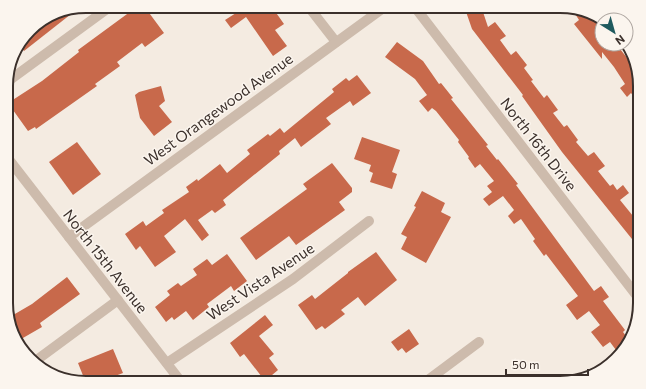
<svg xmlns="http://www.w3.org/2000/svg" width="646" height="389" viewBox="0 0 646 389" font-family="Commissioner,sans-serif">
	<rect width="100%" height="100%" fill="#f4ebe1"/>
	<g fill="#c8694b">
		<polygon points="138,6 144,6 164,33 145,47 142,43 117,62 120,66 95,84 97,86 36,129 35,127 28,131 8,103 42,81 79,52 78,50"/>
		<polygon points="231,6 258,6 264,13 272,7 284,24 275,30 287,46 273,56 246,17 231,28 225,20 236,13"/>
		<polygon points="464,6 481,6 488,27 495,22 506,36 500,40 511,55 516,51 527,65 524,68 533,80 531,81 544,98 547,95 558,110 553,113 564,127 567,125 578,140 576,142 588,156 594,152 605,166 598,171 610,186 613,184 617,190 623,185 629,193 620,200 633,216 636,213 640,218 640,249 562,152 522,96 523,95 472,29"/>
		<polygon points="80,7 24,51 19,44 33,26 55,12"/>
		<polygon points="572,9 594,16 602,27 602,44 616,44 636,69 640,80 640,105 631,93 627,97 620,88 625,84 614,67 602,52 602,59 574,24 579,20"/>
		<polygon points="397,42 423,61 439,84 441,83 453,98 451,99 488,145 486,146 497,160 498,159 518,184 516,185 594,291 601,286 609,297 603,301 625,330 623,332 629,340 627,347 619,354 610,342 603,347 591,332 600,325 589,311 577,320 566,305 578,296 546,254 544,256 533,241 535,239 521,219 514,224 508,216 514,210 503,196 489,206 483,199 492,192 487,186 494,181 480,164 475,168 468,158 469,157 458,142 459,140 436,111 432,108 428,112 419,101 427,95 415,79 385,57"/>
		<polygon points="357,75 371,93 353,106 350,101 326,118 331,124 301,147 295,138 279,151 280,154 223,200 226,205 215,213 212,210 198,220 209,235 202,241 185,219 164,236 176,252 155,267 140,246 136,250 125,234 143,221 146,226 164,213 162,210 189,192 186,187 197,179 198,181 220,164 227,173 250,154 247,150 268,134 270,136 280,128 284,133 334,92 332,89 346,78 349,81"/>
		<polygon points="161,86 165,101 159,106 172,122 154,136 140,118 135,95 139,92"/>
		<polygon points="362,137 400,150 392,172 397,174 392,189 370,182 373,173 369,171 371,165 354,159"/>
		<polygon points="77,142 101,174 73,195 49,162"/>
		<polygon points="332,163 352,188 352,192 339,202 345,210 296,245 289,236 256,260 240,238 307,189 303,184"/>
		<polygon points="422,191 445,203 441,212 451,217 426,263 401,249 407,237 401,234 416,207 414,206"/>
		<polygon points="376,252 397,280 365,306 358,297 341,310 345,314 325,329 322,326 316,330 298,305 312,295 315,299 348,273 348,272"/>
		<polygon points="227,254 247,281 234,291 231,286 207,304 209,307 193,320 186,311 174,320 172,317 166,322 155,307 170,295 167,291 178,283 181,286 197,275 193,269 207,259 212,265"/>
		<polygon points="67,277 80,294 40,323 42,327 16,342 8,318 32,304"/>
		<polygon points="265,315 273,325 259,336 274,354 269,358 278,370 265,381 244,354 240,357 230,343"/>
		<polygon points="409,329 419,344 406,353 402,348 398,351 391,342"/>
		<polygon points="113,349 123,373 107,379 106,375 86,383 78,363"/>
	</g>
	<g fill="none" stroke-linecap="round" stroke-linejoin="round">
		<g stroke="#cdbbac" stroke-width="10">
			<polyline points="308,6 336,42"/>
			<polyline points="414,6 640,300"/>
			<polyline points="7,82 111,6"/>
			<polyline points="69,237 386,6"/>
			<polyline points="34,362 118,300"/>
			<polyline points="167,363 293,279 369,221"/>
			<polyline points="424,383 479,342"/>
		</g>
		<polyline stroke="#cdbbac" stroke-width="10" points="7,157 182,383"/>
	</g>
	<g text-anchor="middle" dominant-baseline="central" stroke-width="3" stroke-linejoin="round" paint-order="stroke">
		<g font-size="15" fill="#3b302b" stroke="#fbf5ee">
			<text transform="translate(218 109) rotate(-36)">West Orangewood Avenue</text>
			<text transform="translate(539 144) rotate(52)">North 16th Drive</text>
			<text transform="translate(106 261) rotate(52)">North 15th Avenue</text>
			<text transform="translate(260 281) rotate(-34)">West Vista Avenue</text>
		</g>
	</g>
	<path d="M0 0H646V389H0ZM86 13H560A73 73 0 0 1 633 86V303A73 73 0 0 1 560 376H86A73 73 0 0 1 13 303V86A73 73 0 0 1 86 13Z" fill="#fbf5ee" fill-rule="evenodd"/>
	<path fill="none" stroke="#3b302b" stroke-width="2" d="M86 13H560A73 73 0 0 1 633 86V303A73 73 0 0 1 560 376H86A73 73 0 0 1 13 303V86A73 73 0 0 1 86 13Z"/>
	<g transform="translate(614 32) rotate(143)"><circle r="19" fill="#fbf5ee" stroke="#aea6a0"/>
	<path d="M0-3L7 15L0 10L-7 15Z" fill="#1f5a5e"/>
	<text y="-6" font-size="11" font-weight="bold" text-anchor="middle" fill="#3b302b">N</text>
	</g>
	<path d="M506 369v6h82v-6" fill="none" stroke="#3b302b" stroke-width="2"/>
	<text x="512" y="369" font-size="12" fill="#3b302b" stroke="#fbf5ee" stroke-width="3" paint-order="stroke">50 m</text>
</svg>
